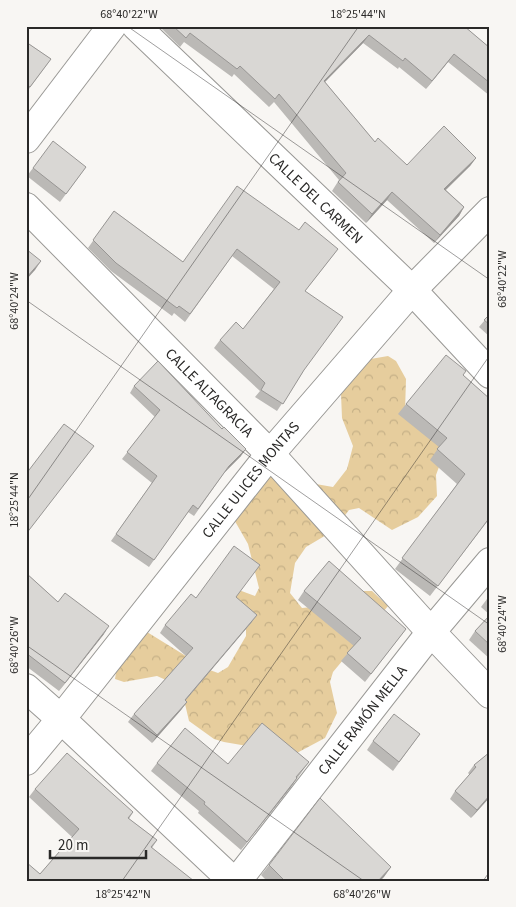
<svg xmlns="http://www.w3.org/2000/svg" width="516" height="907" viewBox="0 0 516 907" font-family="'Source Sans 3',sans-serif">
	<defs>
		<pattern id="forest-crowns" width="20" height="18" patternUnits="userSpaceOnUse" patternTransform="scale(1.25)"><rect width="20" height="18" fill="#e6cd9d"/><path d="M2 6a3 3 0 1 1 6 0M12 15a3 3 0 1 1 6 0" fill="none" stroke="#c5b087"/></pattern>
	</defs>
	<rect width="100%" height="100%" fill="#f8f6f3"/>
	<polygon fill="url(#forest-crowns)" points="388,356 396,361 406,379 405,412 432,414 443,456 436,475 437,496 418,517 392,530 359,508 349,510 333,531 306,547 295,563 290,593 302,608 323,606 354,591 372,591 388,606 333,672 330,682 337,713 325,738 295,754 224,742 214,739 189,721 182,691 175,684 157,676 124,682 115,679 118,661 147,632 207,669 218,673 228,667 246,636 246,625 228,586 255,596 259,588 248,544 232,516 270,476 333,487 347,469 353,446 342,418 341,394 365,360"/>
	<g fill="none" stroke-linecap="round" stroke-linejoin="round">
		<g stroke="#999895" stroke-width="30">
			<g id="minor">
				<path id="s1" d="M136 26 412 290 490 374"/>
				<polyline points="26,139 112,26"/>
				<path id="s2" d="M26 207 270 454 431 632 490 694"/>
				<polyline points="26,688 61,719 233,881"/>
				<path id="s3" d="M26 761 61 719 270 454 412 290 490 211"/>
				<path id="s4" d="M237 881 431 632 490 562"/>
			</g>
		</g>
		<use href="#minor" stroke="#fff" stroke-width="28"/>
	</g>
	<g fill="#bbb9b6">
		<polygon points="159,26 464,26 490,48 490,96 448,62 426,89 399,67 398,69 363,43 325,82 375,142 407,165 476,158 470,166 446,190 464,207 459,216 434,243 387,200 366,223 332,191 339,180 274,102 269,107 234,74 232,77 184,42 180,47"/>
		<polygon points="26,42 51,59 26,93"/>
		<polygon points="86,167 60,202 27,176 33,168"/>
		<polygon points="114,211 183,262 299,230 338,249 305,291 303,372 277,411 255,397 260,391 214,348 220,340 243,329 274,289 232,256 185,322 174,313 172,316 111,271 88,248"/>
		<polygon points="490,314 490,337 479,327"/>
		<polygon points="464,376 490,399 490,518 430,596 395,569 457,484 430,460 439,447 398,414 406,404"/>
		<polygon points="134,386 241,456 224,473 194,516 188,512 149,567 111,541 152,483 122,459 155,417 130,393"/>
		<polygon points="26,573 58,602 104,634 59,691 26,666"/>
		<polygon points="304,591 406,629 365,682 341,661 354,646 298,600"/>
		<polygon points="490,595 490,615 481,607"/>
		<polygon points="196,598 236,598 257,615 251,623 185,701 187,702 181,710 152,743 128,722 134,714 186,656 160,633 165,625"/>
		<polygon points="490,615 490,659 469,640 475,631"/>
		<polygon points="420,734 393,771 367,750 373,741"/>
		<polygon points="490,752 490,799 489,798 471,818 450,799 455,791 470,775 468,773 474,765"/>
		<polygon points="309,762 291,787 241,850 198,813 199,811 151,771 157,763 228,764"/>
		<polygon points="35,789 133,812 129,819 157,840 152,848 40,874 72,837 29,797"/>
		<polygon points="269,865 391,867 380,881 267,881 261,875"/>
	</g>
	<g fill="#989694">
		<polygon points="369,35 363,43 318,89 324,81"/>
		<polygon points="454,54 448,62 426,89 432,81"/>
		<polygon points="476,158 470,166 438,197 444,189"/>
		<polygon points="392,192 387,200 366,223 372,214"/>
		<polygon points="464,207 459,216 434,243 440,235"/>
		<polygon points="41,261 35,270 26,280 26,278"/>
		<polygon points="246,449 241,456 224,473 229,466"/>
		<polygon points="257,615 251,623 179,708 185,700"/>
		<polygon points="109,626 104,634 59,691 65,683"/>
		<polygon points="187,702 181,710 152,743 157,735"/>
		<polygon points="297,778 291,787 241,850 247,842"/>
		<polygon points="490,795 490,797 471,818 477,810"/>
		<polygon points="391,867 384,877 380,881 378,881"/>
	</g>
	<g fill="#d9d7d4" stroke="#989694">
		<polygon points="173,26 464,26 490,48 490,83 454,54 432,81 405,58 403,61 369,35 324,81 375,142 378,138 407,165 444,126 476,158 444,189 464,207 440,235 392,192 372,214 338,182 346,173 279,94 275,99 240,66 237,69 190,33 186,38"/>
		<polygon points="26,42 51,59 30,87 26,84"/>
		<polygon points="53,141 86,167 66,194 33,168"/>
		<polygon points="237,186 299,230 305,222 338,249 305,291 343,317 304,370 283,404 261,390 265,383 220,340 236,322 243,329 280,282 237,249 190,314 179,306 177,308 116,263 93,240 114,211 183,262"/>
		<polygon points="26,249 41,261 26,278"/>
		<polygon points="490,314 490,325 484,320"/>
		<polygon points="446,355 466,371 463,375 490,399 490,517 438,586 402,558 465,474 437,449 447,438 406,404"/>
		<polygon points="158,361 222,429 224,427 246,449 229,466 198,509 193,505 154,560 116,534 157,476 127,452 160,410 134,386"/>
		<polygon points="64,424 94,446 26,534 26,474"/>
		<polygon points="234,546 260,565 236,597 257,615 185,700 187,702 157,735 134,714 193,648 165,625 191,594 196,598"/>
		<polygon points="329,561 406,629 371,674 347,653 361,638 304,591"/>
		<polygon points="26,573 58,602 65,593 109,626 65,683 26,653"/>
		<polygon points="490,615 490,645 475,631"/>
		<polygon points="394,714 420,734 399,762 373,741"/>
		<polygon points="262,723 309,762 296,777 297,778 247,842 204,804 205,802 157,763 185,728 228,764"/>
		<polygon points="490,752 490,795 477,810 455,791 476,767 474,765"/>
		<polygon points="67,753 133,812 128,818 157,840 151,847 194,881 26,881 26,862 40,874 79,829 35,789"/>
		<polygon points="320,798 391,867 378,881 285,881 269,865"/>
	</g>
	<path fill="none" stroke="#2a2928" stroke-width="1" stroke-opacity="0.45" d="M127 26 490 280M26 300 490 625M26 502 359 26M26 645 364 881M122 881 490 355M483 881 490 871"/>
	<g text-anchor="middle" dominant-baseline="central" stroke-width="4.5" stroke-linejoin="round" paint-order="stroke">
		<g font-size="15" fill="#2a2928" stroke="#f8f6f3">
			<text stroke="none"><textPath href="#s1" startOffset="249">CALLE DEL CARMEN</textPath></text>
			<text stroke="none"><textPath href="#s2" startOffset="261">CALLE ALTAGRACIA</textPath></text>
			<text stroke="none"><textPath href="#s3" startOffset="360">CALLE ULICES MONTAS</textPath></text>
			<text stroke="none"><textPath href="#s4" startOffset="204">CALLE RAMÓN MELLA</textPath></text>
		</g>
	</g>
	<rect width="516" height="907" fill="none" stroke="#f8f6f3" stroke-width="55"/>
	<path d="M50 850v8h96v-8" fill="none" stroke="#2a2928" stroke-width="2.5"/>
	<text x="58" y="850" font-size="15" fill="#2a2928" stroke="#f8f6f3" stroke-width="4" paint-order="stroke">20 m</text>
	<rect x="28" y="28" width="460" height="852" fill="none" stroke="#2a2928" stroke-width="2"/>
	<g font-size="12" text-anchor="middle" fill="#2a2928">
		<text x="129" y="18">68°40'22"W</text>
		<text x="358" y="18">18°25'44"N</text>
		<text transform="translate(502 279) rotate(-90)" y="4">68°40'22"W</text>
		<text transform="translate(14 301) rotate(-90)" y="4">68°40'24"W</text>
		<text transform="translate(14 500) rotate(-90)" y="4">18°25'44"N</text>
		<text transform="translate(502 624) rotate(-90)" y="4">68°40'24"W</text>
		<text transform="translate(14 645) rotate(-90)" y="4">68°40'26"W</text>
		<text x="123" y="898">18°25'42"N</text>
		<text x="362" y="898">68°40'26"W</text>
	</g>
</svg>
